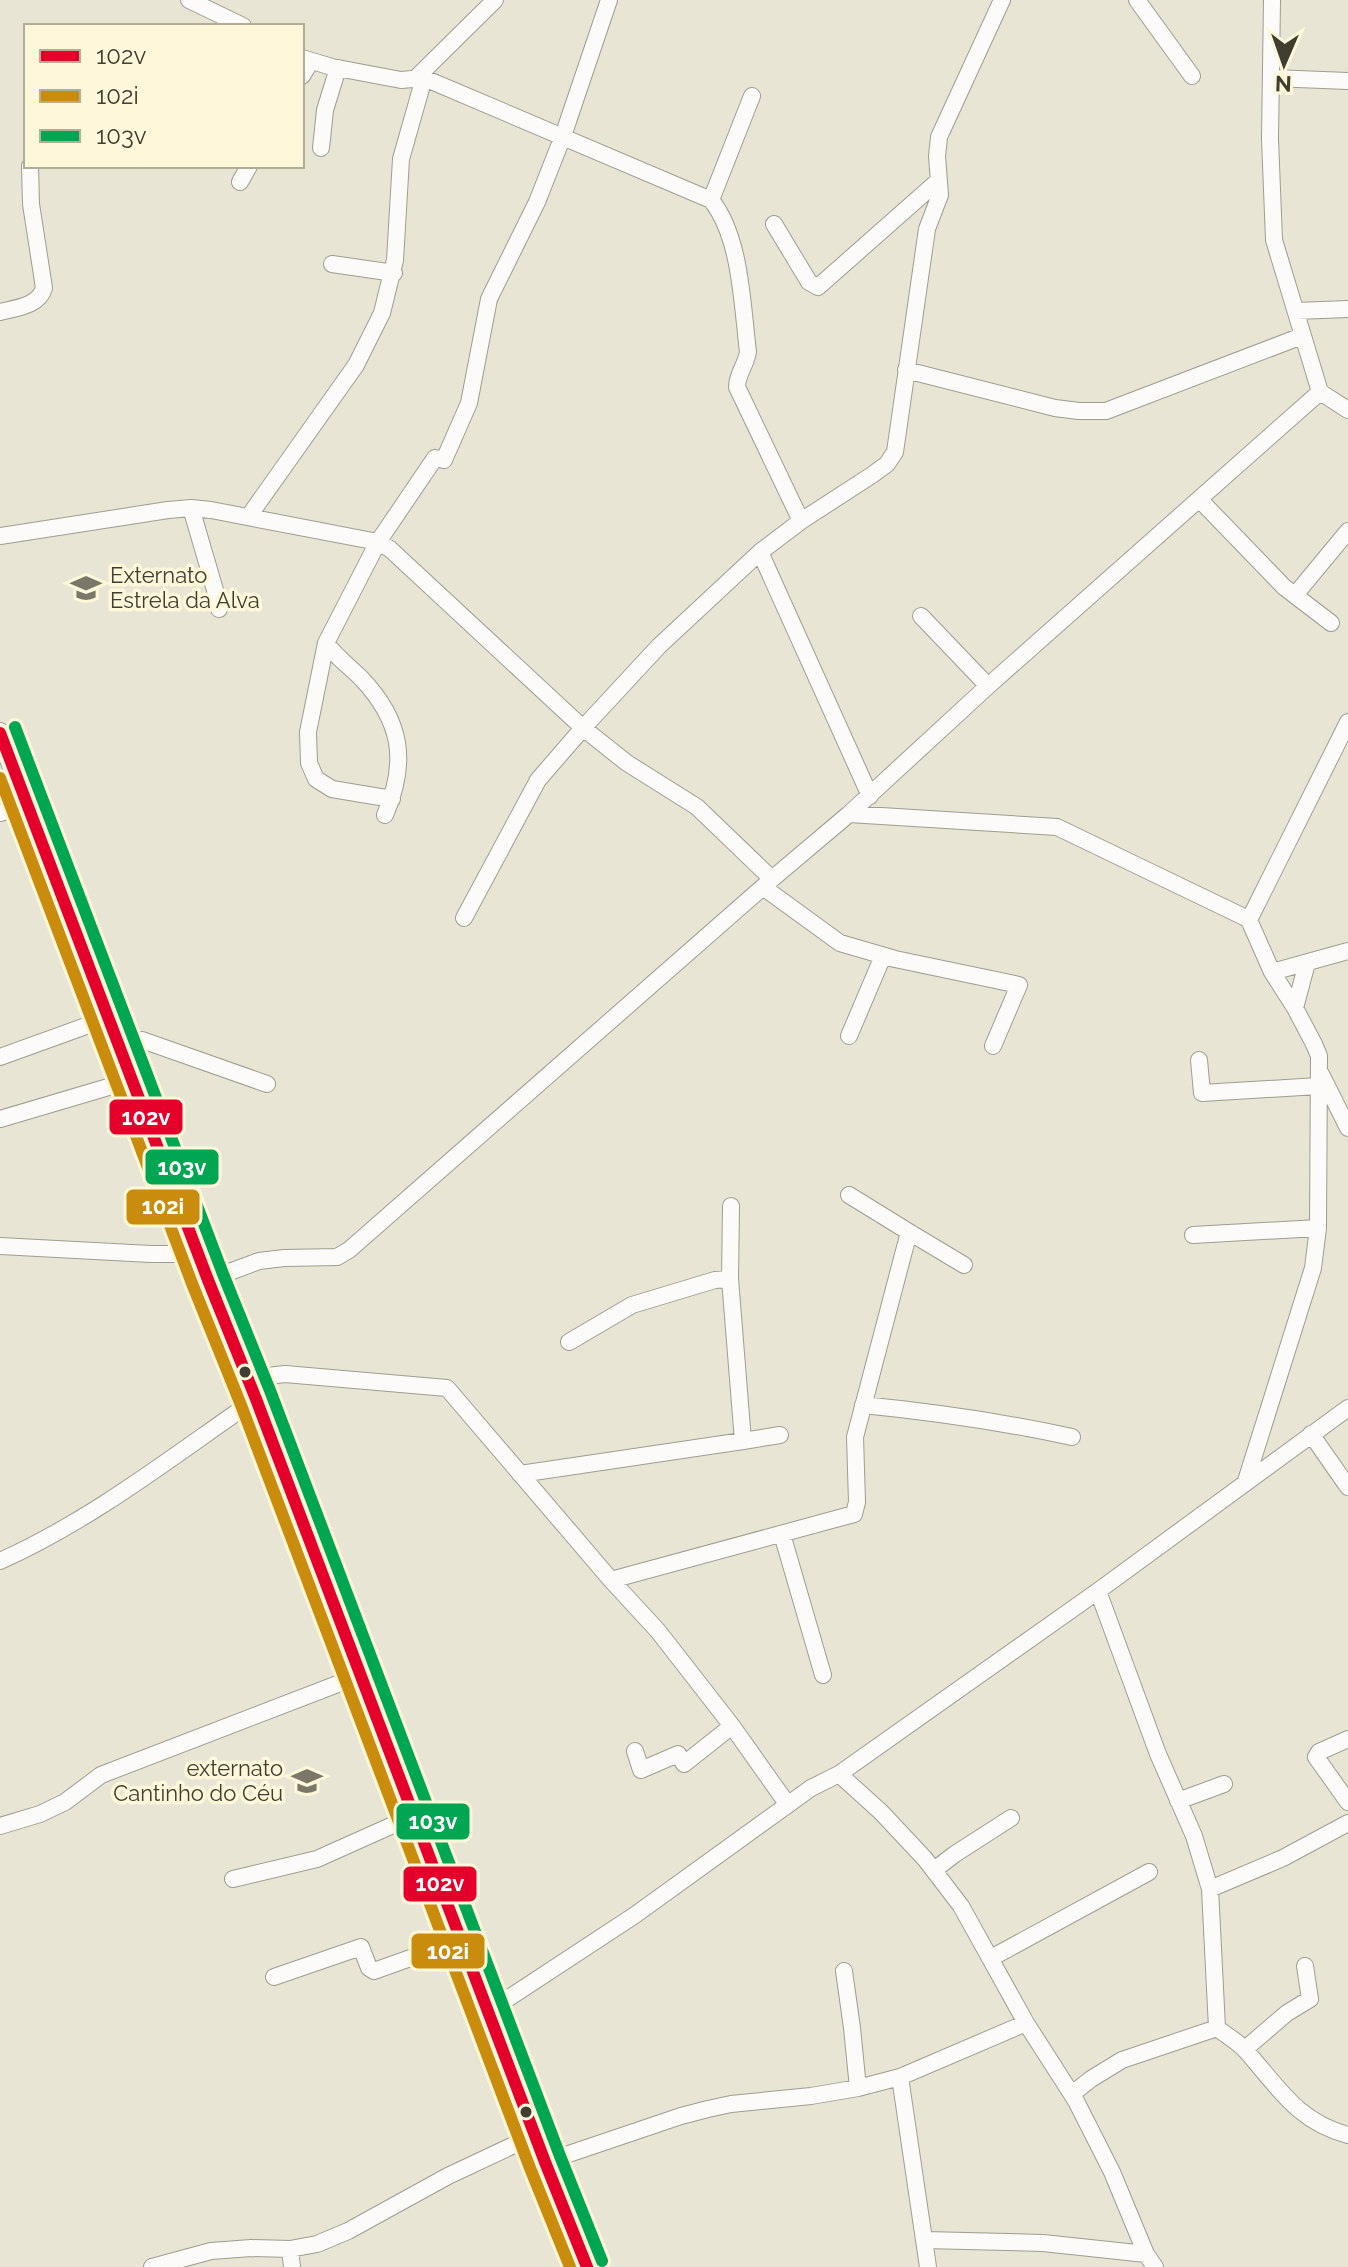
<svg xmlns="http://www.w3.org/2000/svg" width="1348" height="2267" viewBox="0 0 1348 2267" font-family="Raleway,sans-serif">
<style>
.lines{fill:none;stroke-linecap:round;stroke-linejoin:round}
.minor-casing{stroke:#9f9d90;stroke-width:18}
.major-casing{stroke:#9f9d90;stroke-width:22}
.minor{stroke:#fcfbf9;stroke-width:16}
.major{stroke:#fcfbf9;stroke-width:20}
.bus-1-casing{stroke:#fef7da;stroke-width:18}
.bus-2-casing{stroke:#fef7da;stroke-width:18}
.bus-3-casing{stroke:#fef7da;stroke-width:18}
.bus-1{stroke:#e4002b;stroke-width:12}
.bus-2{stroke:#c98c0c;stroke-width:12}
.bus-3{stroke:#00a651;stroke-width:12}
.bus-dot{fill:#403d31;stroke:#fef7da;stroke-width:3}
.labels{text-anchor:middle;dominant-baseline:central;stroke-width:7;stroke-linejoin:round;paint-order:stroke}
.poi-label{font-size:22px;fill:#403d31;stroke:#fef7da;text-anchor:start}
.line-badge{stroke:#fef7da;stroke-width:3}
.badge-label{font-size:22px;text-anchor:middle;font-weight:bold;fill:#fff}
</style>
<rect width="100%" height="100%" fill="#e8e5d5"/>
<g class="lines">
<g class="minor-casing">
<path id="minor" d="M189 0 243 26
M1137 0 1192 76
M1272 0 1270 139 1274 240 1320 392 1348 410
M302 58 332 67 401 80 424 78 711 200C741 237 742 304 748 352 746 365 737 374 737 387L801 521
M302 76 311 61
M418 76 495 0
M1272 78 1348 81
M321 148 325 110 338 68
M240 182 249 166
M711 200 752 96
M774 224 809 282 818 287 938 181
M332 264 394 273
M1296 311 1348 309
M0 312C16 308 39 306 44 288L31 204 30 166
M906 370 1055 408 1079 411H1106L1302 336
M1200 500 1284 587 1331 623
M191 508 215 590 219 609
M249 516 356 365 382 313 395 260 401 159 424 78
M0 536 168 510 191 508 211 510 378 542 390 549 583 728 627 763 697 807 772 879
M760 552 870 796
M1295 595 1348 531
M921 616 988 686
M326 643 308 732 309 763 316 779 332 789 392 799
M0 813 27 805
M849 814 1057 827 1244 917 1249 920 1272 972 1295 1008 1314 1044 1319 1056 1318 1228 1313 1268 1246 1481
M385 815C408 762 402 721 361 678 349 666 336 657 326 643L378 542 435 458 444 460 469 403 489 299 537 202 563 136 609 0
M763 887 840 943 895 959 1019 985 993 1046
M464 918 538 780 583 728 659 646 760 552 801 521 872 475 887 464 895 452 927 229 940 195 937 156 939 137 1002 0
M1249 920 1348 722
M1272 972 1348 951
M1295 1008 1307 963
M849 1036 883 956
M119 1047 142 1040 267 1084
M0 1057 108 1018
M1199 1060 1202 1093 1318 1086
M1321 1074 1348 1128
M0 1119 132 1080
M849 1195 909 1232
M1193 1235 1318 1228
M0 1246 151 1254H198
M208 1280 259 1261 284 1258 337 1257 349 1250 772 879 849 814 988 686 1320 392
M569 1342 632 1305 715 1280 730 1279
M249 1383 268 1376 285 1374 447 1388 611 1580 658 1631 732 1726 788 1805
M863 1405C934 1412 1003 1422 1072 1437
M1311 1434 1348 1487
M743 1441 780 1435
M520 1474 743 1441 730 1279 731 1206
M782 1534 823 1675
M0 1561C92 1520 173 1456 256 1399
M611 1580 854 1514 857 1502 855 1437 909 1232 964 1265
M1098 1591 1158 1754 1194 1836 1210 1889 1217 2028
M1348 1739 1319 1752 1316 1757 1348 1802
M635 1751 641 1770 678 1754 684 1764 732 1726
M839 1774 881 1812 925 1859 961 1906 1026 2023 1076 2101 1112 2172 1146 2254 1155 2267
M1178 1801 1224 1784
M0 1826 40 1814 65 1802 101 1775 361 1675
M934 1870 955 1854 1011 1818
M233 1879 317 1859 413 1816
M1210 1889 1283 1858 1348 1823
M991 1958 1149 1872
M844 1971 852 2028 858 2088
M274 1977 361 1947 369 1968 374 1971 461 1940
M489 2011 635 1915 811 1788 839 1774 1098 1591 1348 1408
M1245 2049 1287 2013 1310 1999 1305 1966
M900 2077 928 2267
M1072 2094 1091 2079 1122 2060 1217 2028C1227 2036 1239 2042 1247 2052 1279 2088 1298 2122 1348 2135
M545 2162 681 2116 708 2109 731 2104 811 2096 858 2088 900 2077 1026 2023
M925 2240 1043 2243 1146 2254
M290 2249 292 2267
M152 2267 211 2251 251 2248 290 2249 317 2244 348 2231 448 2176 535 2135"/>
</g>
<g class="major-casing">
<path id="major" d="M0 733 208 1280 256 1399 545 2162 587 2267"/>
</g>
<use href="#minor" class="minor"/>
<use href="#major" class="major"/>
<g class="bus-1-casing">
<path id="bus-1" d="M0 733 208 1280 256 1399 545 2162 587 2267"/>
</g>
<g class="bus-2-casing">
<path id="bus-2" d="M0 778 193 1286 241 1405 530 2168 570 2267"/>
</g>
<g class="bus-3-casing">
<path id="bus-3" d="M15 727 223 1274 271 1393 560 2156 602 2261"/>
</g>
<use href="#bus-1" class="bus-1"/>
<use href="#bus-2" class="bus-2"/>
<use href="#bus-3" class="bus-3"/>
</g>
<defs>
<g id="university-bare" transform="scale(2.4)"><path d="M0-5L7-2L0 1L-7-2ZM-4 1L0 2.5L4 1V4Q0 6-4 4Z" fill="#7b786a" stroke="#fef7da" stroke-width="2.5" paint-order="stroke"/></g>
<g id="school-bare" transform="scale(2.4)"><path d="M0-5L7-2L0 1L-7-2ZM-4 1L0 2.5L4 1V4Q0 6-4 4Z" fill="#7b786a" stroke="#fef7da" stroke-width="2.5" paint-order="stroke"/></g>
</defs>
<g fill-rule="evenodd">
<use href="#university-bare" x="86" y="588"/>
<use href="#school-bare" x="307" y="1781"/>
</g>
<g class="bus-dot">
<circle cx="245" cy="1372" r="7"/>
<circle cx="526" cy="2112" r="7"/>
</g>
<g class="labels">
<g class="poi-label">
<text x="110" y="575">Externato<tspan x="110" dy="25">Estrela da Alva</tspan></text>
<text x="283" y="1768" text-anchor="end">externato<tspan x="283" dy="25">Cantinho do Céu</tspan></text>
</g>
</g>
<g class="line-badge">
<rect x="108" y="1098" width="76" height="38" rx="8" fill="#e4002b"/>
<rect x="144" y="1148" width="76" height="38" rx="8" fill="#00a651"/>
<rect x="125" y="1188" width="76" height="38" rx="8" fill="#c98c0c"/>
<rect x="395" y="1802" width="76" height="39" rx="8" fill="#00a651"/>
<rect x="402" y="1865" width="76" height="38" rx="8" fill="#e4002b"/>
<rect x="410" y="1932" width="76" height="38" rx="8" fill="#c98c0c"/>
</g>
<g class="badge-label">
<text x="146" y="1125">102v</text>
<text x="182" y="1175">103v</text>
<text x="163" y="1214">102i</text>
<text x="433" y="1829">103v</text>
<text x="440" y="1891">102v</text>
<text x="448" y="1959">102i</text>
</g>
<rect x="24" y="24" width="280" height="144" fill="#fef7da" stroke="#b2ad96" stroke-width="2"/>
<rect x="40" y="50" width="40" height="12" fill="#e4002b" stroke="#b2ad96" stroke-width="2"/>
<text x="96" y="64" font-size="24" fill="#403d31">102v</text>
<rect x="40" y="90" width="40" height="12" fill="#c98c0c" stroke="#b2ad96" stroke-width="2"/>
<text x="96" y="104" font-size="24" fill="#403d31">102i</text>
<rect x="40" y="130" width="40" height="12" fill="#00a651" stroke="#b2ad96" stroke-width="2"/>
<text x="96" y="144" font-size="24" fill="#403d31">103v</text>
<g transform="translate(1284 64) rotate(182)" stroke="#fef7da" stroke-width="6" paint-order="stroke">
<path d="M0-6L14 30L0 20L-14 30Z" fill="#403d31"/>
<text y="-12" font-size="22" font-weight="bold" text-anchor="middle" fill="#403d31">N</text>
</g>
</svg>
